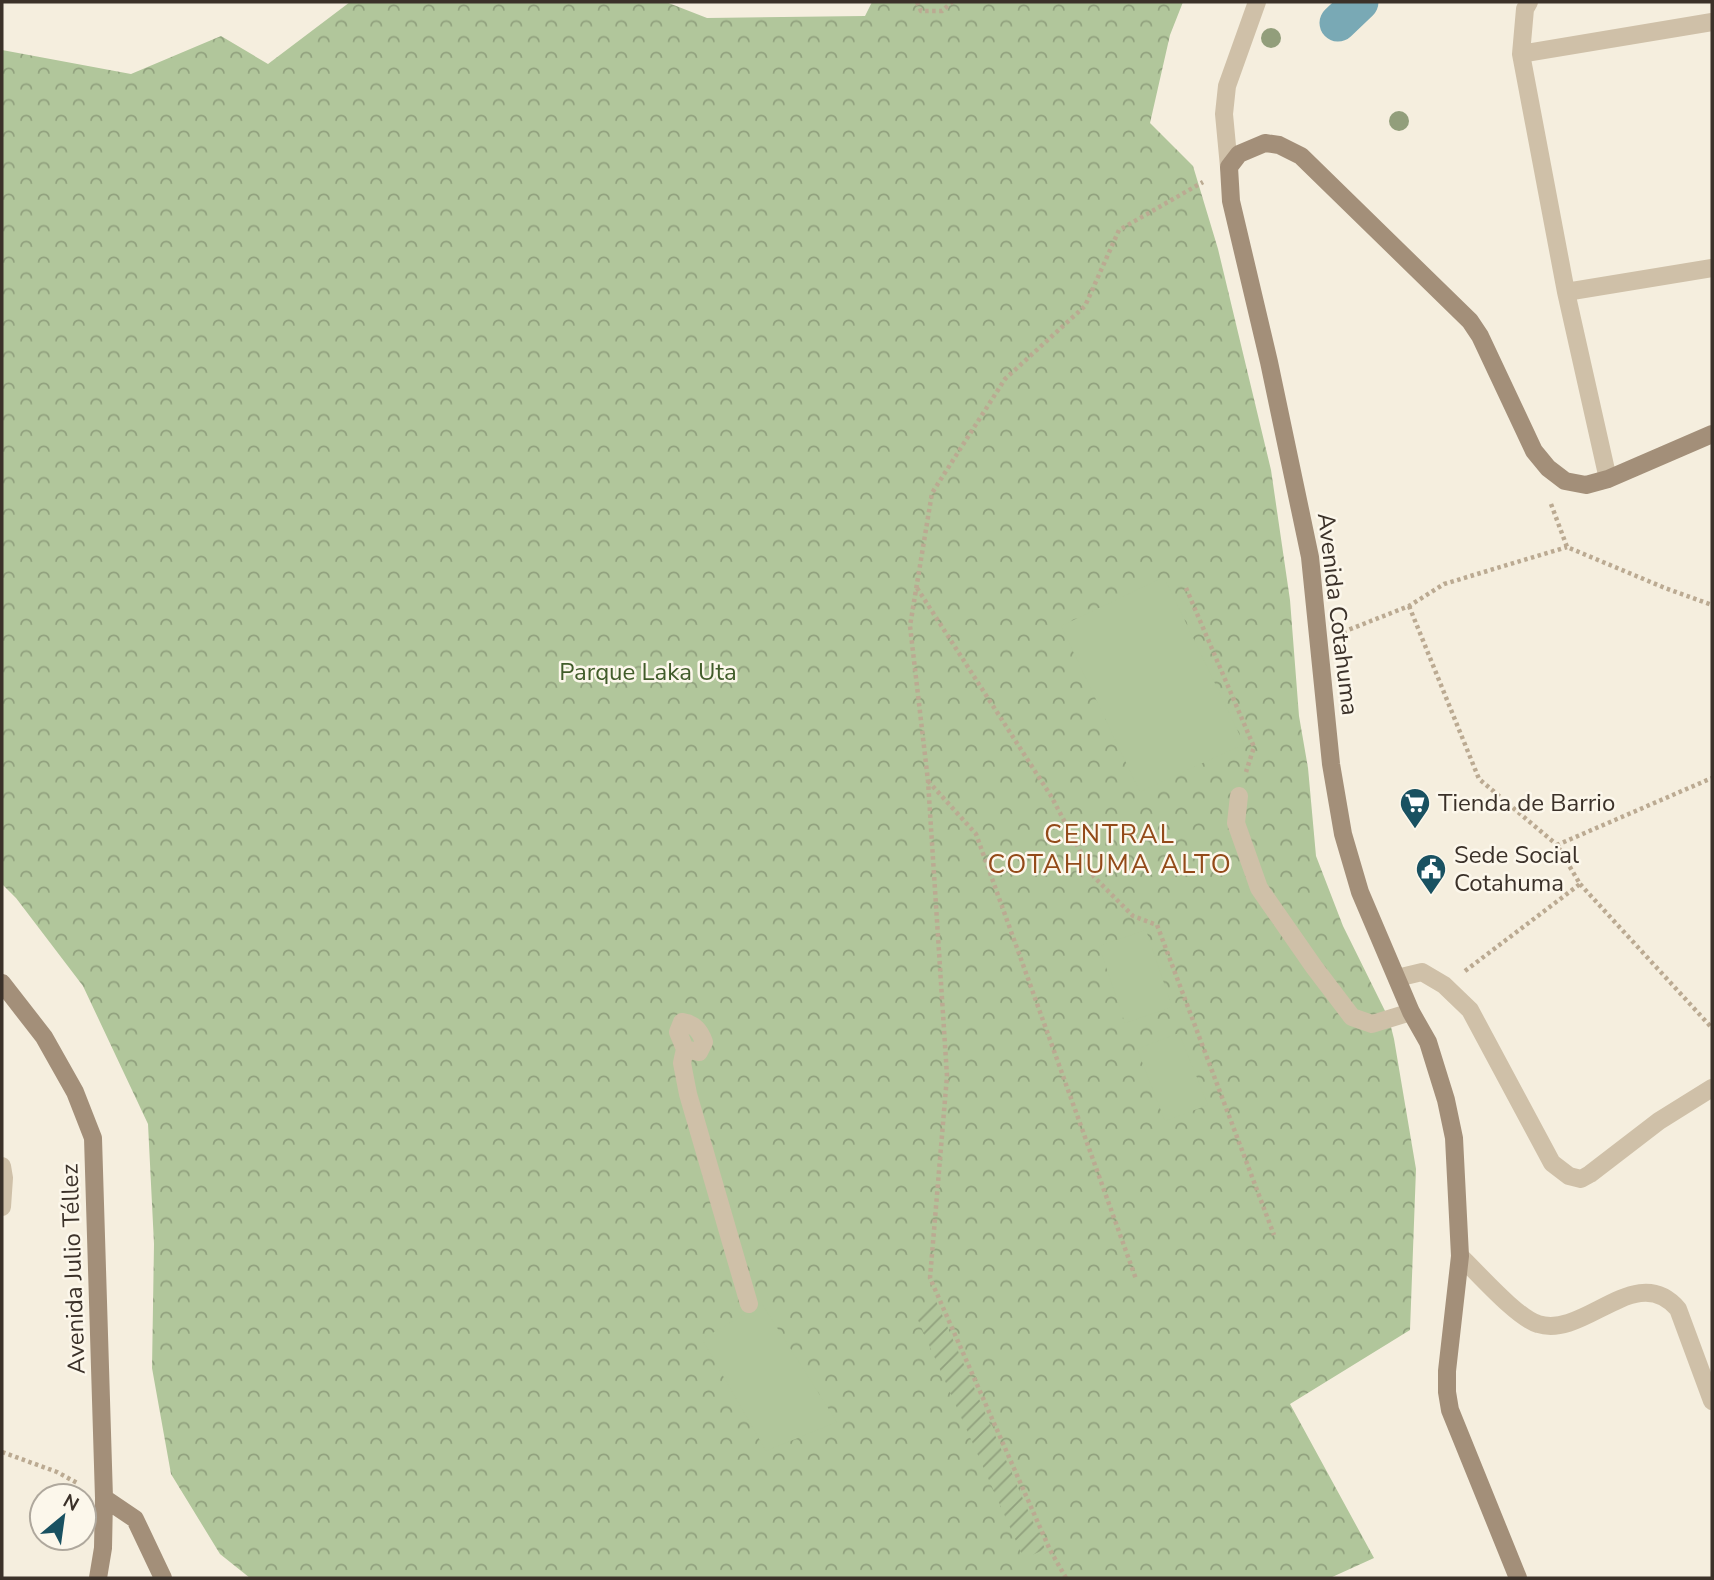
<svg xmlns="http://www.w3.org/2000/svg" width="1714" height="1580" viewBox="0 0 1714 1580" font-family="'Nunito Sans',sans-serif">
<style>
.park{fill:url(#park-crowns)}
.garden{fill:url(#garden-furrows)}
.pitch{fill:#b1c69b}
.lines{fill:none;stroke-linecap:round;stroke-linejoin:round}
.canal{stroke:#79a9b5;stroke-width:37}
.path{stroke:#bbaa92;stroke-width:4.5;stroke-dasharray:3.5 3.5;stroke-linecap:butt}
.lane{stroke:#cfc0a8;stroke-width:18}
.street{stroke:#cfc0a8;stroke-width:18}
.secondary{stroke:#a38f79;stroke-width:18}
.tree{fill:#929e7b}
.labels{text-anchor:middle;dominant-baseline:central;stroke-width:5;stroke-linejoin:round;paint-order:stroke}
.street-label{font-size:24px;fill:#3b3129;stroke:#fcf7eb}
.park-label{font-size:24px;fill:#415c2a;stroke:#fcf7eb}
.poi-label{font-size:24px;fill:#3b3129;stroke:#fcf7eb;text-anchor:start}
.neighbourhood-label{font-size:26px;letter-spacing:2px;fill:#934a19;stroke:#fcf7eb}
</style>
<defs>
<pattern id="park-crowns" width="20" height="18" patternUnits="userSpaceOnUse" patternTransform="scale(1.75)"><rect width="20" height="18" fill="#b1c69b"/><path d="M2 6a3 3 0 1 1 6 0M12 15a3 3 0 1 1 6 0" fill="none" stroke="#91a17e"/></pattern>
<pattern id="garden-furrows" width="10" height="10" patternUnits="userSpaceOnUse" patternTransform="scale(1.75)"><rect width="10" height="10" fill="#b1c69b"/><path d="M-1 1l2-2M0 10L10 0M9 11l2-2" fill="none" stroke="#91a17e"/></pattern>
</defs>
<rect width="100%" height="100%" fill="#f5eede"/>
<path class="park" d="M350 2H666L707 18 865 16 872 2H1183L1170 35 1150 123 1193 166 1218 249 1271 470 1290 600 1299 716 1308 768 1316 856 1343 926 1389 1019 1394 1039 1416 1169 1410 1330 1290 1404 1374 1558 1330 1578H250L220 1554 171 1474 152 1368 154 1244 148 1124 83 986 16 898 2 884V50L131 74 221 36 268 64Z"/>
<path class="garden" d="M936 1301 1045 1549 1024 1559 914 1311Z"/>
<path class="pitch" d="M1164 577 1244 744 1140 792 1061 626Z
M1146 930 1172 1007 1125 1023 1099 946Z
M1179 1033 1208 1105 1165 1121 1137 1049Z
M762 1304 837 1422 766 1451 702 1339Z"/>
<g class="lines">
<path class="canal" d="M1338 23 1360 2"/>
<path class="path" d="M917 2 921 11H942L952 2
M1551 504 1567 547 1665 588 1712 605
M917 588 1051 796 1094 877 1133 916 1157 925 1274 1235
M1186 588 1254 747 1246 772
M1409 606 1479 779 1557 845
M1343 632 1409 606 1444 584 1567 547
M928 781 976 834 1136 1279
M1580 884 1712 1028
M1465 971 1580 884 1557 845 1712 778
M2 1452 57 1472 79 1484
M1066 1578 1050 1550 930 1278 947 1076 928 781 910 626 932 493 1005 379 1085 306 1119 230 1203 182"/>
<path class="lane" d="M1239 796 1236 823 1259 888 1314 967 1352 1017 1372 1024 1411 1012"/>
<path class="street" d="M1529 2 1525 9 1521 54 1566 292 1608 479
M1521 54 1712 22
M1229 167 1224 114 1227 86 1257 2
M1566 292 1712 268
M1397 978 1422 972 1444 985 1470 1010 1552 1163 1569 1176 1581 1179 1590 1174 1659 1121 1712 1088
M685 1049 699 1052 704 1042C700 1031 695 1024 682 1022L678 1032 685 1049 682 1063 688 1094 749 1304
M2 1166 4 1178 2 1207
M1460 1256C1478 1273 1517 1318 1538 1324 1585 1339 1636 1260 1678 1309L1712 1401"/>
<path class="secondary" d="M2 983 44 1037 75 1092 93 1138 104 1498 103 1548 98 1578
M104 1498 135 1519 163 1578
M1518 1578 1450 1410 1447 1392V1371L1460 1256 1454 1138 1446 1100 1428 1042 1411 1012 1360 892 1343 834 1331 764 1310 557 1269 362 1231 201 1229 167 1239 154 1265 143 1279 145 1301 156 1470 321 1480 336 1534 451 1548 468 1565 481 1586 485 1608 479 1712 434"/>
</g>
<g class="tree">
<circle cx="1271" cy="38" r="10"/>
<circle cx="1399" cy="121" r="10"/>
</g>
<defs>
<g id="supermarket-pin" transform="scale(1.575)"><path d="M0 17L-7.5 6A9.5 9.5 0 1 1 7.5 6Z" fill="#195161" stroke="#fcf7eb"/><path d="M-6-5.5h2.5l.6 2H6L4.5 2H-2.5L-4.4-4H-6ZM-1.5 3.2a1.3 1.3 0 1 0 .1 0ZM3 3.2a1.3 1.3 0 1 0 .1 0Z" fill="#fff"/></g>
<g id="civic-pin" transform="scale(1.575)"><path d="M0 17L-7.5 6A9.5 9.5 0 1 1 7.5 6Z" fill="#195161" stroke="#fcf7eb"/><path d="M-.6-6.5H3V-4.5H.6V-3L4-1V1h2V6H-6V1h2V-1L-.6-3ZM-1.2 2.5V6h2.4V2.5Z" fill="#fff"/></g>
</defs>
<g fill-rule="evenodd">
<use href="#supermarket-pin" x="1415" y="803"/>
<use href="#civic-pin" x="1431" y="869"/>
</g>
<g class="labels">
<g class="street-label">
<text transform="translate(1338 614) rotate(83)">Avenida Cotahuma</text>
<text transform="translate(73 1269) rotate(-92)">Avenida Julio Téllez</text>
</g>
<g class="park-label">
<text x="648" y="672">Parque Laka Uta</text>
</g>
<g class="poi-label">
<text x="1438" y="803">Tienda de Barrio</text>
<text x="1454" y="855">Sede Social<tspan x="1454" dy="28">Cotahuma</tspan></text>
</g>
<g class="neighbourhood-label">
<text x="1110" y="834">CENTRAL<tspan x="1110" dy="30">COTAHUMA ALTO</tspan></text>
</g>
</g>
<rect width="1714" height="1580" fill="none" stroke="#3b3129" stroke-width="7"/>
<g transform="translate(63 1517) rotate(29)"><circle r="33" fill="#fcf7eb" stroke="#afa89d" stroke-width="2"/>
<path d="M0-5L12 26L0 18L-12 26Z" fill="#195161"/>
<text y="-10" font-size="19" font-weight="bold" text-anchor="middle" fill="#3b3129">N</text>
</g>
</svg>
